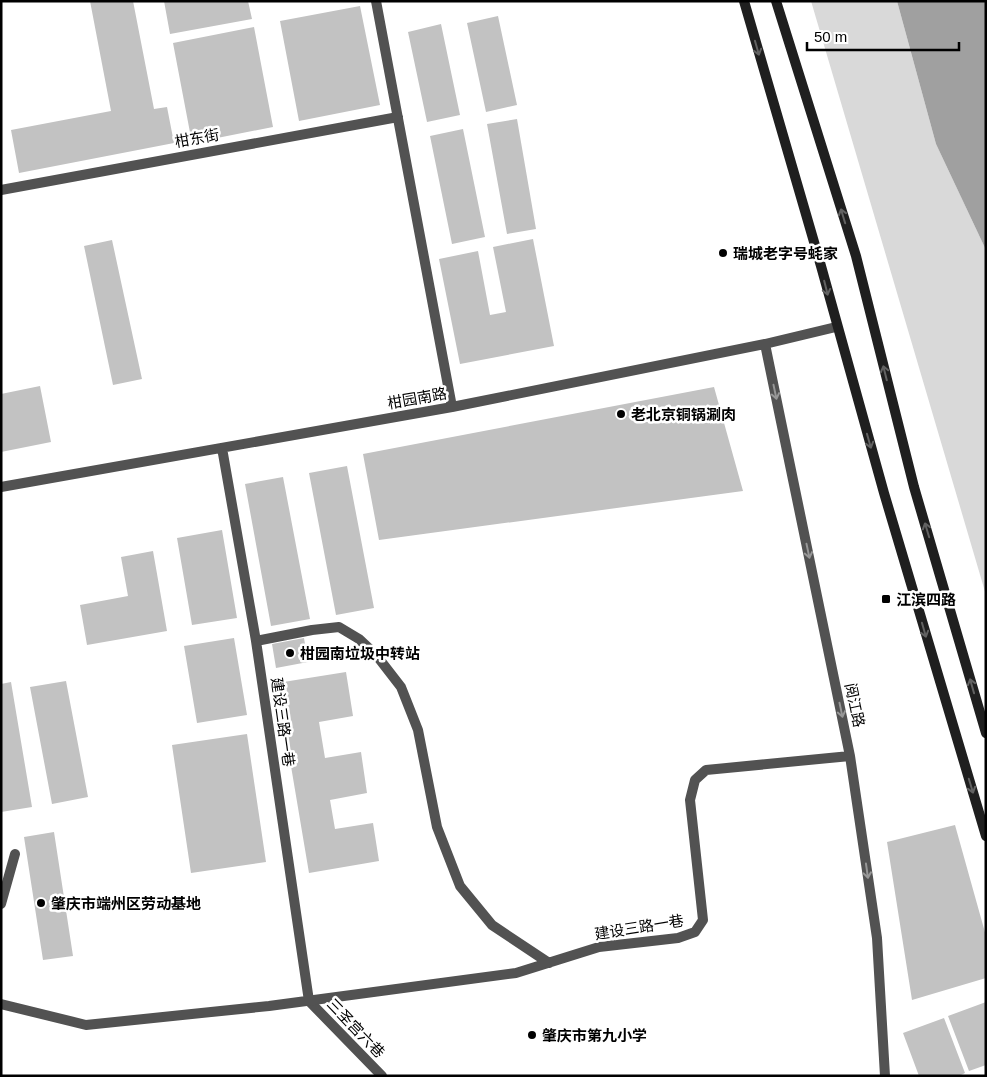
<svg xmlns="http://www.w3.org/2000/svg" width="987" height="1077" viewBox="0 0 987 1077" font-family="Arial,'Noto Sans SC',sans-serif">
<style>
.green{fill:#d9d9d9}
.water{fill:#a0a0a0}
.building{fill:#c2c2c2}
.lines{fill:none;stroke-linecap:round;stroke-linejoin:round}
.service{stroke:#525252;stroke-width:10}
.minor{stroke:#525252;stroke-width:10}
.secondary{stroke:#1f1f1f;stroke-width:10}
.oneway{stroke:#626262}
.oneway2{stroke:#979797}
.poi-dot{fill:#000;stroke:#fff;stroke-width:2}
.labels{text-anchor:middle;dominant-baseline:central;stroke-width:5;stroke-linejoin:round;paint-order:stroke}
.street-label{font-size:15px;fill:#000;stroke:#fff}
.poi-label{font-size:15px;font-weight:bold;fill:#000;stroke:#fff;text-anchor:start}
</style>
<rect width="100%" height="100%" fill="#fff"/>
<path class="green" d="M811 1H897L936 144 986 250V595Z"/>
<path class="water" d="M897 1H986V250L936 144Z"/>
<path class="building" d="M90 1H133L154 109 167 107 174 143 19 173 11 130 111 111Z
M164 1H248L252 19 170 34Z
M360 6 380 105 299 121 280 21Z
M498 16 517 105 486 112 467 23Z
M441 24 460 115 427 122 408 32Z
M254 27 273 127 192 143 173 43Z
M517 119 536 229 507 234 487 124Z
M463 129 485 237 452 244 430 136Z
M533 239 554 346 460 364 439 259 478 251 490 315 506 312 493 247Z
M112 240 142 379 113 385 84 246Z
M40 386 51 442 1 452V394Z
M714 387 743 491 379 540 363 454Z
M347 466 374 608 336 615 309 473Z
M283 477 310 619 271 626 245 484Z
M222 530 237 618 192 625 177 538Z
M153 551 167 631 87 645 80 605 128 596 121 557Z
M234 638 247 715 197 723 184 646Z
M304 638 308 662 276 668 272 644Z
M346 672 353 716 319 722 325 758 361 752 367 793 330 800 335 829 373 823 379 861 309 873 277 683Z
M66 681 88 797 52 804 30 687Z
M11 682 32 807 1 812V684Z
M247 734 266 862 191 873 172 745Z
M955 825 986 936V978L912 1000 887 842Z
M54 832 73 956 43 960 24 837Z
M986 1002V1065L969 1071 948 1016Z
M944 1018 965 1073 959 1076H919L903 1033Z"/>
<g class="lines">
<path class="service" d="M1 904 15 854
M309 1001 382 1076"/>
<path class="minor" d="M376 1 452 407
M1 190 398 117
M765 344 850 756 877 938 885 1076
M222 448 256 641 309 1001
M1 487 452 407 765 344 836 327
M256 641 312 630 339 627 359 639 377 656 401 687 418 730 437 827 460 886 492 925 549 963
M1 1004 86 1025 269 1006 516 973 599 947 678 938 695 932 703 920 690 800 695 780 706 770 850 756"/>
<path class="secondary" d="M744 1 821 266 884 493 986 836
M776 1 856 256 914 487 986 733"/>
</g>
<defs><path id="oneway-shaft" d="M-6 0H5M1.5-3L5.5 0L1.5 3" fill="none" stroke-width="1.6" stroke-linecap="round" stroke-linejoin="round" transform="scale(1.25)"/></defs>
<g class="oneway">
<use href="#oneway-shaft" transform="translate(757 48) rotate(74)"/>
<use href="#oneway-shaft" transform="translate(843 216) rotate(-107)"/>
<use href="#oneway-shaft" transform="translate(826 288) rotate(76)"/>
<use href="#oneway-shaft" transform="translate(885 373) rotate(-104)"/>
<use href="#oneway-shaft" transform="translate(869 441) rotate(74)"/>
<use href="#oneway-shaft" transform="translate(927 530) rotate(-107)"/>
<use href="#oneway-shaft" transform="translate(924 630) rotate(74)"/>
<use href="#oneway-shaft" transform="translate(972 686) rotate(-106)"/>
<use href="#oneway-shaft" transform="translate(971 786) rotate(73)"/>
</g>
<g class="oneway2">
<use href="#oneway-shaft" transform="translate(775 392) rotate(78)"/>
<use href="#oneway-shaft" transform="translate(808 551) rotate(78)"/>
<use href="#oneway-shaft" transform="translate(841 710) rotate(78)"/>
<use href="#oneway-shaft" transform="translate(867 871) rotate(82)"/>
</g>
<g class="poi-dot">
<circle cx="723" cy="253" r="5"/>
<circle cx="621" cy="414" r="5"/>
<rect x="881" y="594" width="10" height="10" rx="2.5"/>
<circle cx="290" cy="653" r="5"/>
<circle cx="41" cy="903" r="5"/>
<circle cx="532" cy="1035" r="5"/>
</g>
<g class="labels">
<g class="street-label">
<text transform="translate(197 138) rotate(-10)">柑东街</text>
<text transform="translate(417 398) rotate(-10)">柑园南路</text>
<text transform="translate(855 705) rotate(78)">阅江路</text>
<text transform="translate(283 722) rotate(82)">建设三路一巷</text>
<text transform="translate(639 927) rotate(-9)">建设三路一巷</text>
<text transform="translate(356 1028) rotate(46)">三圣宫六巷</text>
</g>
<g class="poi-label">
<text x="733" y="253">瑞城老字号蚝家</text>
<text x="631" y="414">老北京铜锅涮肉</text>
<text x="896" y="599">江滨四路</text>
<text x="300" y="653">柑园南垃圾中转站</text>
<text x="51" y="903">肇庆市端州区劳动基地</text>
<text x="542" y="1035">肇庆市第九小学</text>
</g>
</g>
<rect width="987" height="1077" fill="none" stroke="#000000" stroke-width="5"/>
<path d="M807 42v8h152v-8" fill="none" stroke="#000000" stroke-width="2.5"/>
<text x="814" y="42" font-size="15" fill="#000000" stroke="#ffffff" stroke-width="4" paint-order="stroke">50 m</text>
</svg>
